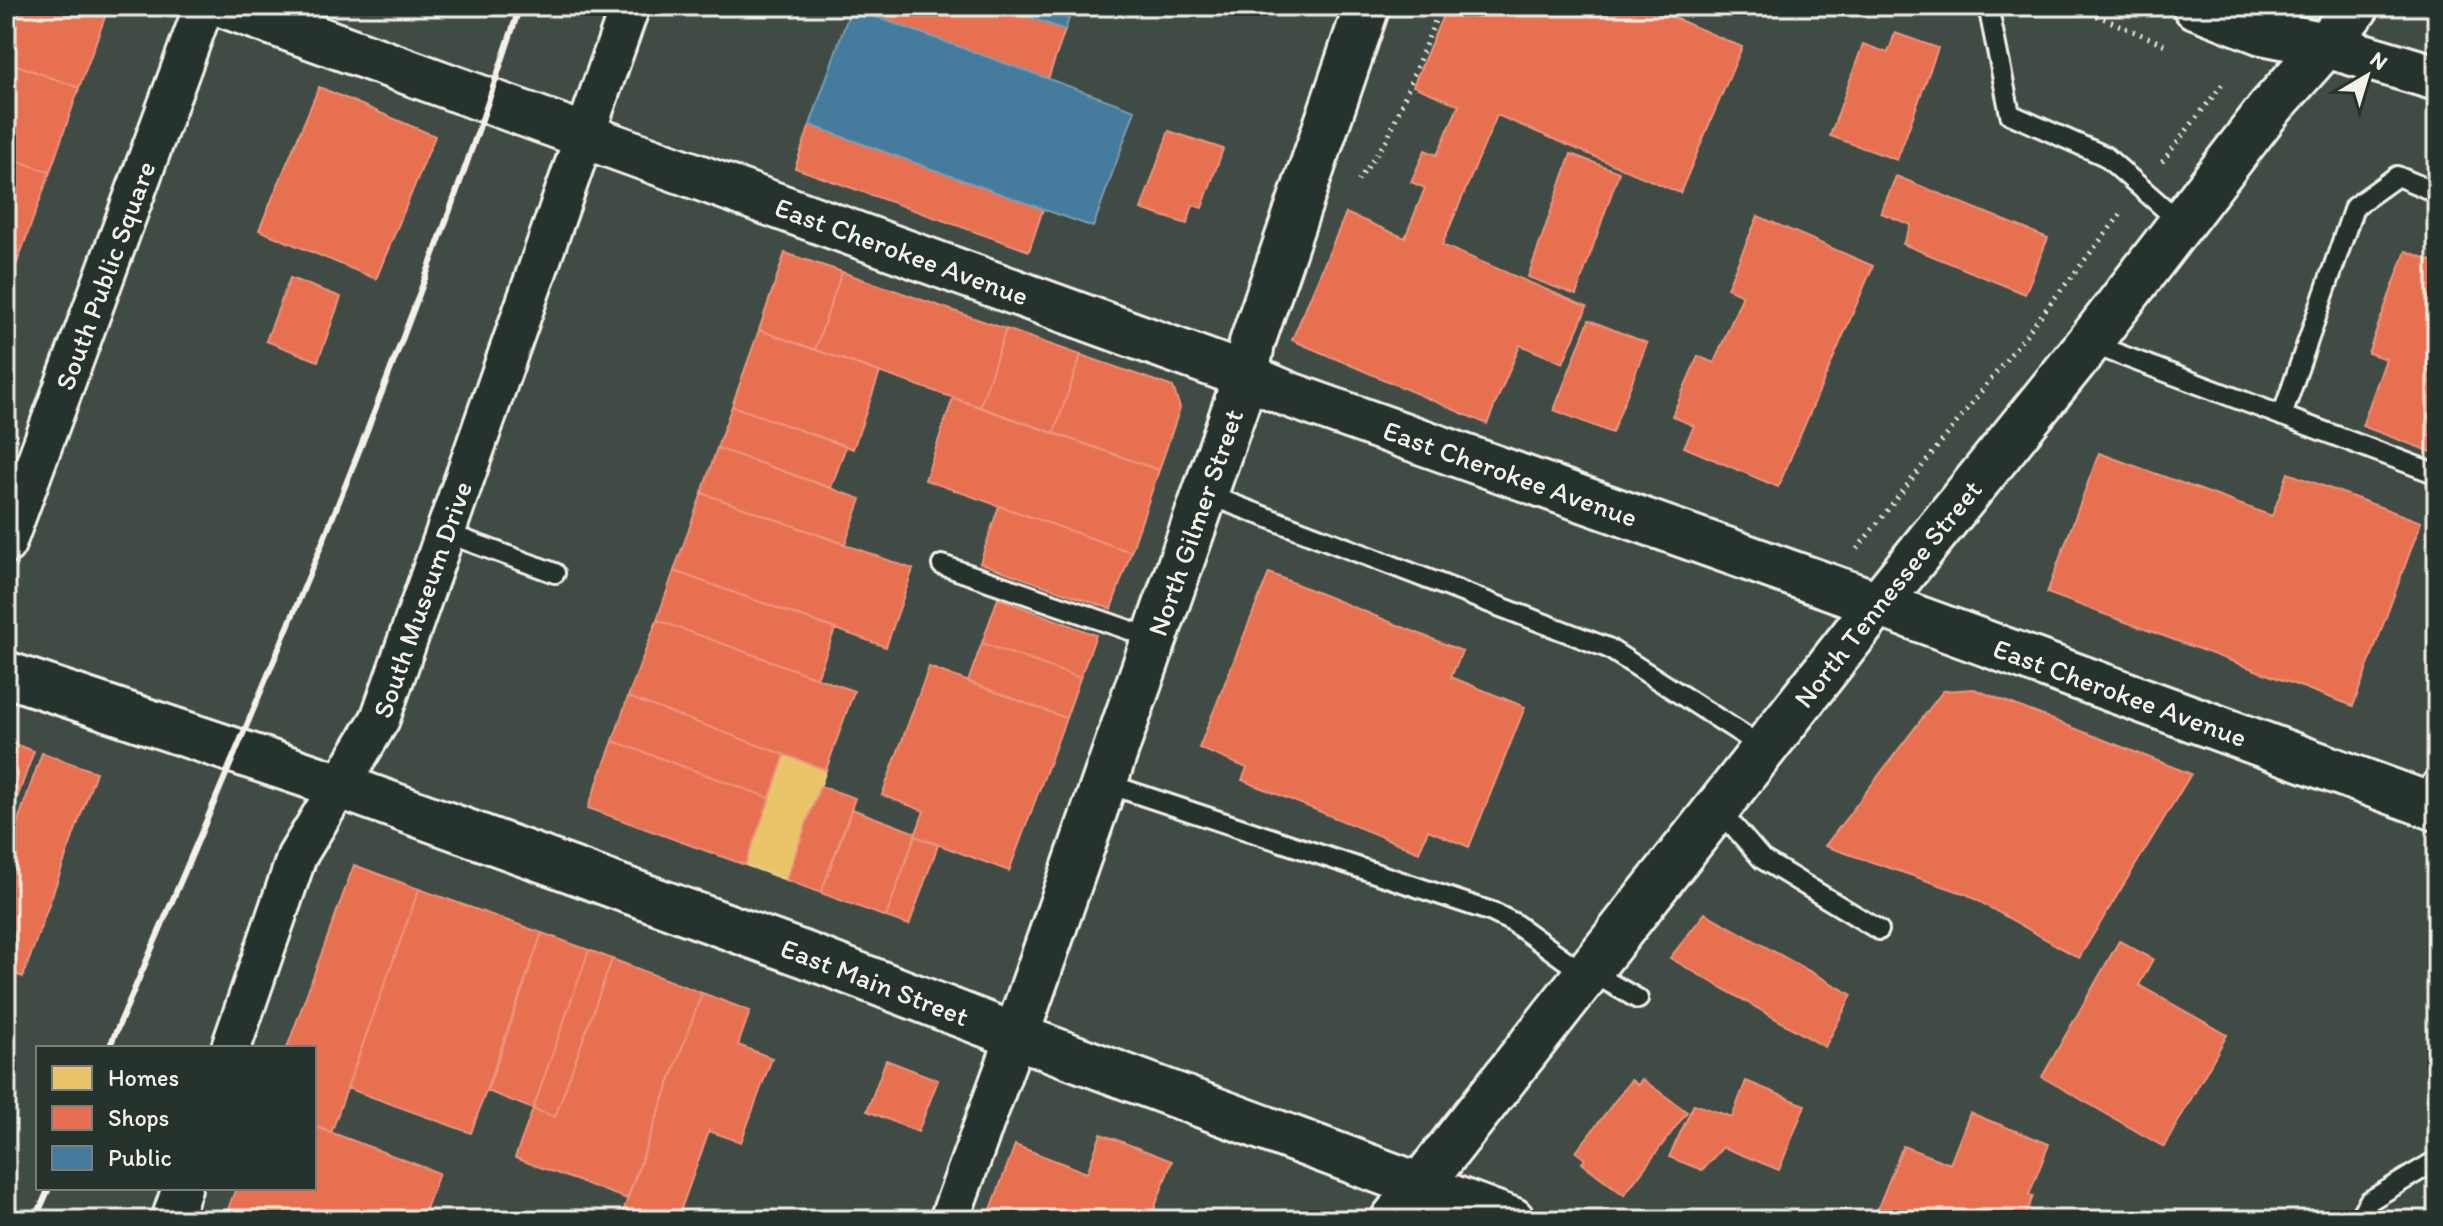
<svg xmlns="http://www.w3.org/2000/svg" width="2443" height="1226" viewBox="0 0 2443 1226" font-family="Itim,sans-serif">
<style>
.built{fill:#404b44;fill-rule:evenodd}
.homes{fill:#e9c46a;stroke:#ecd290;stroke-width:2}
.shops{fill:#e76f51;stroke:#eb967e;stroke-width:2}
.public{fill:#457b9d;stroke:#7a9eb4;stroke-width:2}
.lines{fill:none;stroke-linecap:round;stroke-linejoin:round}
.lane-casing{stroke:#f4f1e8;stroke-width:24}
.street-casing{stroke:#f4f1e8;stroke-width:44}
.secondary-casing{stroke:#f4f1e8;stroke-width:50}
.primary-casing{stroke:#f4f1e8;stroke-width:50}
.path{stroke:#f4f1e8;stroke-width:5;stroke-dasharray:2 6;stroke-linecap:butt}
.lane{stroke:#26332d;stroke-width:18}
.street{stroke:#26332d;stroke-width:38}
.secondary{stroke:#26332d;stroke-width:44}
.primary{stroke:#26332d;stroke-width:44}
.rail{stroke:#f4f1e8;stroke-width:6}
.labels{text-anchor:middle;dominant-baseline:central;stroke-width:8;stroke-linejoin:round;paint-order:stroke}
.street-label{font-size:28px;fill:#f4f1e8;stroke:#26332d}
</style>
<rect width="100%" height="100%" fill="#323e38"/>
<filter id="ink" filterUnits="userSpaceOnUse"><feTurbulence type="fractalNoise" baseFrequency=".0125" numOctaves="2"/><feDisplacementMap in="SourceGraphic" scale="16" xChannelSelector="R" yChannelSelector="G"/><feConvolveMatrix kernelMatrix="1 2 1 2 8 2 1 2 1" color-interpolation-filters="sRGB"/></filter>
<g filter="url(#ink)">
<path class="built" d="M6 6H2437V1220H6ZM38 1048H314V1188H38Z"/>
<path class="homes" d="M785 755 826 770 786 880 745 865Z"/>
<path class="shops" d="M6 6H109L79 88 6 61Z
M852 6H999L1065 30 1048 79 851 8Z
M1447 6H1647L1742 47 1680 193 1497 115 1442 245 1587 307 1563 363 1520 345 1487 424 1292 340 1346 213 1405 238 1425 188 1411 182 1425 150 1437 155 1459 105 1413 86Z
M1895 33 1938 48 1897 160 1830 136 1863 44 1888 53Z
M6 61 79 88 50 172 6 157Z
M319 87 435 136 376 279 259 230Z
M810 125 1043 209 1029 251 795 168Z
M1169 131 1223 149 1202 208 1193 205 1187 224 1141 209Z
M1571 154 1619 172 1576 295 1528 277Z
M6 157 50 172 21 252 6 247Z
M1896 176 2048 238 2025 294 1903 244 1911 225 1881 213Z
M1758 216 1873 266 1778 487 1684 447 1694 426 1672 416 1698 356 1714 363 1743 295 1727 288Z
M6 247 21 252 6 292Z
M2406 251 2437 263V454L2362 426 2386 359 2368 353Z
M785 253 842 272 815 350 759 330Z
M842 272 1006 329 980 407 815 350Z
M290 278 341 297 318 361 266 341Z
M1589 320 1647 343 1612 433 1554 410Z
M1006 329 1081 355 1054 433 980 407Z
M759 330 880 372 853 449 732 406Z
M1081 355 1173 387 1180 408 1159 470 1054 433Z
M953 398 1159 470 1131 552 925 480Z
M732 406 846 446 831 488 717 448Z
M717 448 861 499 845 544 702 493Z
M2099 453 2272 516 2288 473 2421 522 2353 706 2047 593Z
M702 493 913 569 886 647 674 571Z
M999 506 1131 552 1111 609 980 563Z
M674 571 835 629 817 678 657 620Z
M1269 573 1462 651 1451 677 1525 707 1469 847 1428 830 1419 852 1242 780 1247 768 1199 748Z
M998 598 1096 635 1080 678 982 643Z
M657 620 854 691 826 770 628 697Z
M982 643 1080 678 1066 718 968 682Z
M929 667 1066 718 1009 871 915 836 924 811 882 795Z
M1974 689 2191 774 2079 958 1966 894 1825 846 1943 691Z
M628 697 785 755 770 798 613 741Z
M6 741 34 751 6 829Z
M613 741 770 798 745 865 588 808Z
M42 753 96 772 23 977 6 971V855Z
M820 786 855 798 821 893 786 880Z
M852 809 916 833 886 917 821 893Z
M915 836 938 845 909 925 886 917Z
M354 865 419 889 331 1133 314 1126V1048H287Z
M419 889 542 933 471 1133 347 1088Z
M1705 913 1852 995 1825 1047 1670 958Z
M542 933 589 950 533 1109 487 1091Z
M2119 941 2153 959 2139 985 2227 1035 2164 1147 2042 1077Z
M589 950 612 959 555 1117 533 1109Z
M612 959 702 993 627 1199 515 1158 533 1109 555 1117Z
M702 993 750 1011 738 1045 772 1058 741 1142 709 1131 677 1220H620Z
M886 1060 938 1080 918 1132 867 1111Z
M1642 1079 1687 1112 1624 1195 1582 1163 1585 1159 1576 1152 1631 1080 1638 1085Z
M1746 1081 1805 1105 1779 1170 1723 1147 1702 1170 1669 1157 1694 1104 1732 1117Z
M1970 1113 2049 1144 2029 1195 2033 1196 2024 1220H1873L1903 1146 1950 1164Z
M314 1126 439 1173 422 1220H224L236 1188H314Z
M1101 1134 1172 1161 1150 1220H1009L990 1212 1015 1145 1087 1173Z"/>
<path class="public" d="M999 6H1073L1065 30Z
M851 8 1135 110 1093 227 810 125Z"/>
<g class="lines">
<g class="lane-casing">
<path id="lane" d="M1988 6 2010 114 2105 156 2181 223
M2089 343 2437 474
M2282 416 2354 207 2397 176 2437 193
M1206 494 1608 648 1764 748
M446 533 555 573
M942 565 1155 639
M1105 783 1492 912 1514 923 1586 975
M2418 801 2437 775
M1718 808 1762 859 1879 930
M1589 971 1638 999
M2357 1220 2369 1201 2437 1160"/>
</g>
<g class="street-casing">
<g id="street">
<path id="s1" d="M6 544 204 6"/>
<path id="s2" d="M231 1048 297 856 380 719 630 6"/>
<path d="M171 1220 182 1188"/>
<path d="M949 1220 1016 1036"/>
</g>
</g>
<g class="secondary-casing">
<g id="secondary">
<path id="s3" d="M227 6 1246 376 1290 395 1878 604 2437 808"/>
<path d="M2195 6 2262 32 2326 45 2437 78"/>
<path id="s4" d="M1016 1036 1246 376 1252 343 1367 6"/>
<path id="s5" d="M1393 1220 1878 604 2089 343 2270 108 2326 45 2357 6"/>
</g>
</g>
<g class="primary-casing">
<g id="primary">
<path id="s6" d="M6 674 340 786 806 955 1016 1036 1512 1220"/>
</g>
</g>
<path class="path" d="M2074 6 2168 46
M2162 162 2225 81
M1358 181 1388 138 1441 6
M1857 549 2121 214"/>
<use href="#lane" class="lane"/>
<use href="#street" class="street"/>
<use href="#secondary" class="secondary"/>
<use href="#primary" class="primary"/>
<path class="rail" d="M109 1048C257 705 405 361 520 6
M35 1220 49 1188"/>
</g>
</g>
<g class="labels">
<g class="street-label">
<text stroke="none"><textPath href="#s3" startOffset="718">East Cherokee Avenue</textPath></text>
<text stroke="none"><textPath href="#s1" startOffset="286">South Public Square</textPath></text>
<text stroke="none"><textPath href="#s3" startOffset="1366">East Cherokee Avenue</textPath></text>
<text stroke="none"><textPath href="#s4" startOffset="544">North Gilmer Street</textPath></text>
<text stroke="none"><textPath href="#s5" startOffset="798">North Tennessee Street</textPath></text>
<text stroke="none"><textPath href="#s2" startOffset="490">South Museum Drive</textPath></text>
<text stroke="none"><textPath href="#s3" startOffset="2014">East Cherokee Avenue</textPath></text>
<text stroke="none"><textPath href="#s6" startOffset="922">East Main Street</textPath></text>
</g>
</g>
<rect width="2443" height="1226" fill="none" stroke="#26332d" stroke-width="32"/>
<rect x="16" y="16" width="2411" height="1194" fill="none" stroke="#f4f1e8" stroke-width="3" filter="url(#ink)"/>
<rect x="36" y="1046" width="280" height="144" fill="#26332d" stroke="#787f78" stroke-width="2"/>
<rect x="52" y="1066" width="40" height="24" fill="#e9c46a" stroke="#787f78" stroke-width="2"/>
<text x="108" y="1086" font-size="24" fill="#f4f1e8">Homes</text>
<rect x="52" y="1106" width="40" height="24" fill="#e76f51" stroke="#787f78" stroke-width="2"/>
<text x="108" y="1126" font-size="24" fill="#f4f1e8">Shops</text>
<rect x="52" y="1146" width="40" height="24" fill="#457b9d" stroke="#787f78" stroke-width="2"/>
<text x="108" y="1166" font-size="24" fill="#f4f1e8">Public</text>
<g transform="translate(2367 76) rotate(38)" stroke="#26332d" stroke-width="6" paint-order="stroke">
<path d="M0-6L14 30L0 20L-14 30Z" fill="#f4f1e8"/>
<text y="-12" font-size="22" font-weight="bold" text-anchor="middle" fill="#f4f1e8">N</text>
</g>
</svg>
